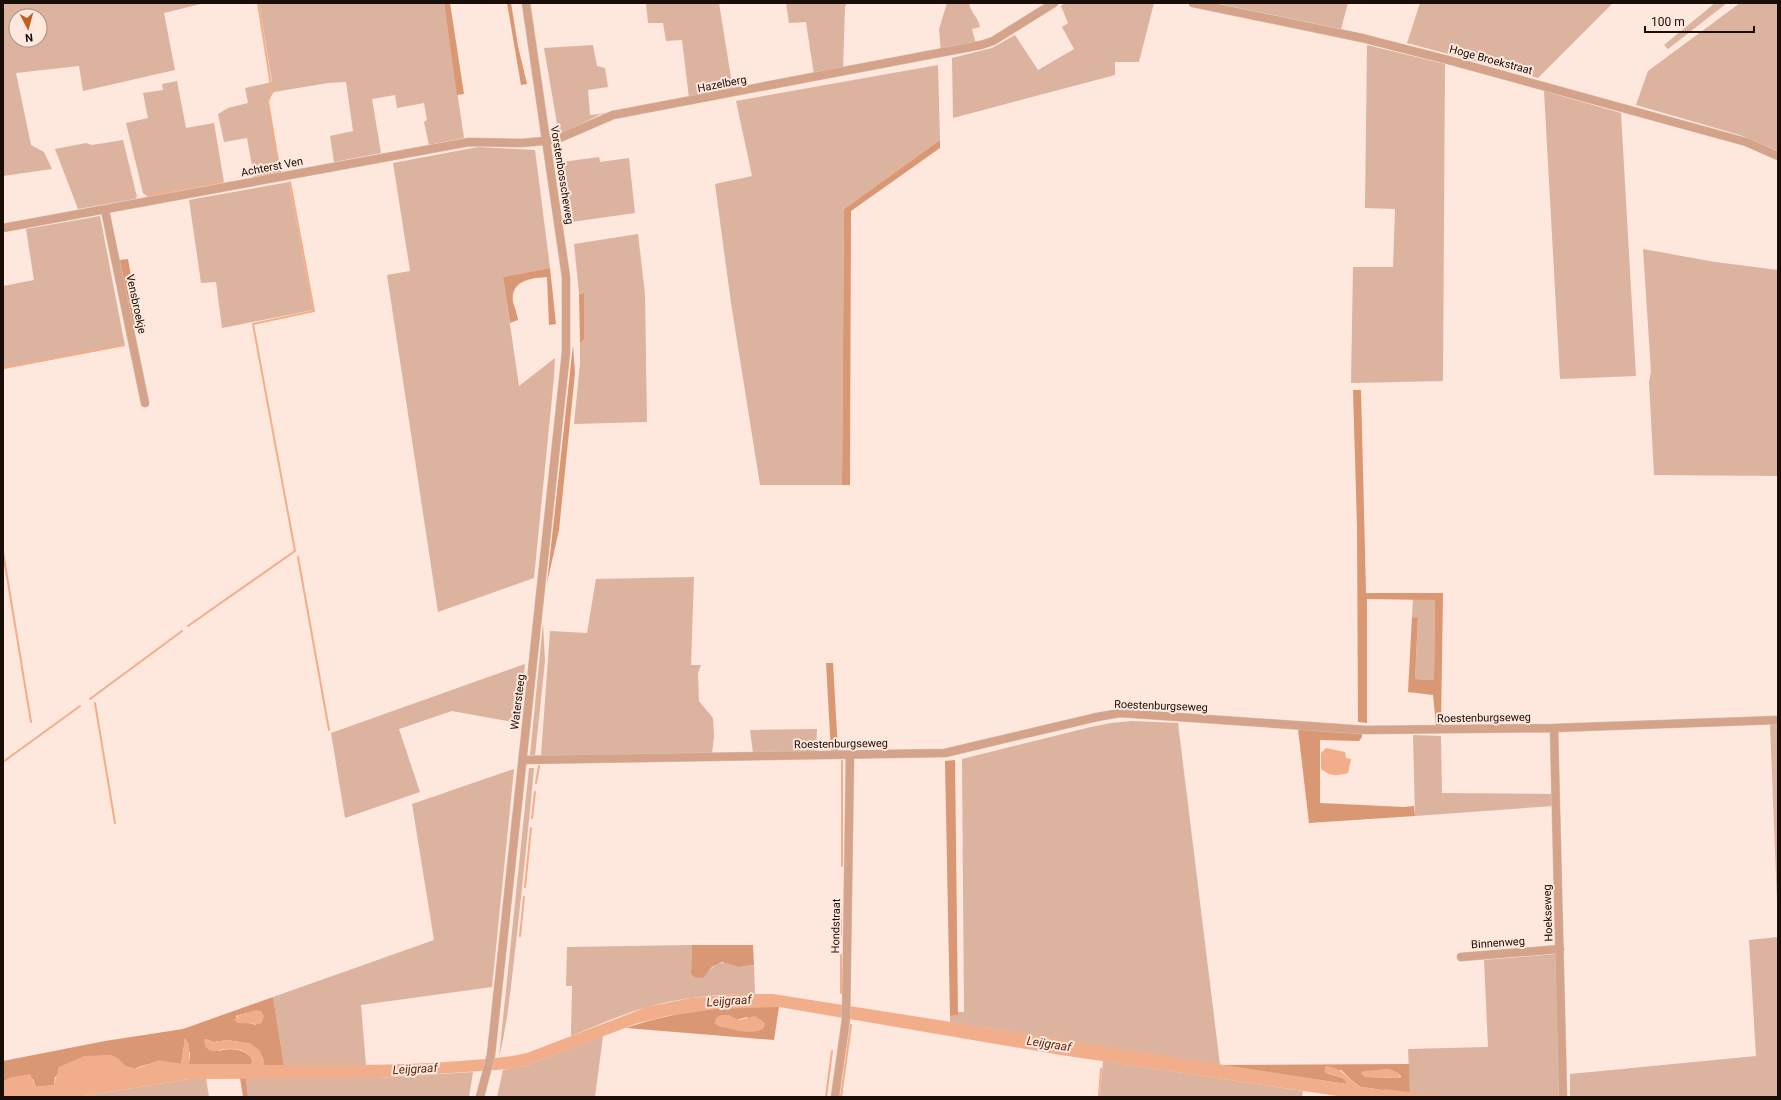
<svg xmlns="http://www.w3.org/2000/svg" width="1781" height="1100" viewBox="0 0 1781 1100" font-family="Roboto,sans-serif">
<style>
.green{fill:#dcb39e;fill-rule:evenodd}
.forest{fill:#d99774;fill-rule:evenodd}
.water{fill:#f2ae8b}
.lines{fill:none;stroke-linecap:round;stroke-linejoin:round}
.stream{stroke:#f2ae8b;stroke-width:2}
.minor-casing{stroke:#d9c4ba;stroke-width:9}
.minor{stroke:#d4a389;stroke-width:8}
.labels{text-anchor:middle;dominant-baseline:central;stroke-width:4;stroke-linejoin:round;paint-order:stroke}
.street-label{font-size:11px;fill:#190d07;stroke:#fee7dc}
.water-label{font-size:12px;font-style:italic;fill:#572b12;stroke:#fee7dc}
</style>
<rect width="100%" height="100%" fill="#fee7dc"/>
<path class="green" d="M3 3H200L201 4 164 13 175 70 83 91 79 66 16 73 31 145 44 152 52 169 3 176ZM16 16H40V40H16Z
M259 3H444L464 138 429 145 424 122 427 120 424 103 397 108 395 95 372 99 381 153 334 162 330 136 353 131 346 82 328 83 274 92 268 99 281 172 254 177 247 138 224 142 218 114 228 108 248 103 245 88 272 82Z
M646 3H719L733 90 689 98 682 40 666 41 663 23H648Z
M786 3H847L845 7 843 70 814 75 806 22 789 23Z
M947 3H969C971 14 978 16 980 27L972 29 976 44 941 52 939 29Z
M1065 3H1154L1139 62H1115V75L953 118 952 58 992 48 1015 35 1038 70 1074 49 1062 27 1068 23 1061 6Z
M1215 3H1348L1341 29Z
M1420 3H1613L1538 78 1407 43Z
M1715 3H1727L1668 49 1664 45Z
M1740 3H1778V151L1740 135 1636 105 1648 71Z
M593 45 597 66 605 68 608 87 588 90 590 115 607 113 599 115 559 135 544 48Z
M1367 45 1445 64 1443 381 1351 383 1353 267H1393L1395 209 1365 208Z
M938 65 940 140 844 209 842 485H760L731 303 715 184 752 176 736 101Z
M177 81 186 128 214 123 224 182 148 197 143 193 126 123 148 118 143 93 163 90 162 84Z
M1544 91 1621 113 1636 376 1560 379Z
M123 140 137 197 135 199 78 209 55 149 86 143 92 145Z
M478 147 535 150 550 268 503 277 519 386 555 358 554 377 534 578 438 612 387 275 410 271 393 163Z
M599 157 600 162 629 158 635 213 571 222 562 162Z
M289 182 313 310 222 328 216 282 201 283 189 200Z
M100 216 125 346 3 369V286L34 280 26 229Z
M638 234 645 294 647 422 574 424 580 363V343L584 340V293L579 294 574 244Z
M1643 249 1715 262 1778 270V476L1654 475 1649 382 1651 372Z
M694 577 691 665H701L698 673 699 701 713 718 714 736 712 754 541 756 550 631 587 633 596 579Z
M1413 599 1435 600 1434 680 1415 679 1418 619 1412 617Z
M543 623 545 661 535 756 530 755Z
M525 664 519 723 452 711 399 729 420 792 345 818 331 733Z
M1132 721 1178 723 1220 1065 950 1022V1016L958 1015V1012H964L962 759 1091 727 1111 723Z
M1770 724H1778V927Z
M817 729 816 749 815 752 753 753 750 730Z
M1413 735 1441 736 1442 793 1553 794V806L1415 816Z
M529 768H534C529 823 523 879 517 934 512 975 509 1017 499 1057Z
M514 769 492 987 361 1005 366 1066 284 1065 273 997 434 940 412 804Z
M1778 937V1097H1570V1074L1756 1056 1749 940Z
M692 945 691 973 703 977C728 949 726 972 754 965L755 994C719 994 683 997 648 1007 622 1014 596 1026 571 1036L572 986H566L567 947Z
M1556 954 1559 1097H1437L1410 1094 1408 1049 1488 1047 1484 960Z
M603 1036 595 1097H497L503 1070 525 1066Z
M1103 1061 1303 1091 1302 1097H1100Z
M473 1072 469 1097H248L246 1078H378Z
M206 1078 209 1097H78L190 1079Z"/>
<path class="forest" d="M444 3H450L464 94 457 95Z
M507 3H511L518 46 527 84 521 85Z
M940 140V148L851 211 850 485H842L844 209Z
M128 259 140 327 132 328 119 260Z
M550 268 556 324 549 325 547 277C532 278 510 280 513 302 515 308 517 314 518 320L510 323 503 277Z
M584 293V340L580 343 579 294Z
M573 345 575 373 559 530 547 583Z
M1353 390H1361L1366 593H1443L1441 726H1436L1433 695 1408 692 1412 617 1418 618 1415 679 1434 680 1435 600 1367 599V723L1358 722 1357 526Z
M826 663H833L838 751 831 752Z
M1298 729 1362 733V737L1359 741 1320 740V803L1404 807 1414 806 1415 816 1309 823Z
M955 760 958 1015 950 1016 945 761Z
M692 945H753L754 965 739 967 722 962 712 967 703 978 694 977 691 973Z
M273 997 284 1065H264L263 1058 251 1044 227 1040 214 1042 205 1039 219 1051C230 1047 250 1049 253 1062L251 1064H189L190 1053 184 1039V1046L181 1064C167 1062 147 1062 135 1069L125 1066 118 1059 111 1055 100 1056 55 1077 54 1085 36 1087 33 1079 3 1081V1061L105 1041 183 1029ZM246 1013 256 1025 249 1023H238L236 1016Z
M737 1007H779L774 1040 626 1028C662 1015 699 1010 737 1007ZM728 1015 736 1020 747 1017 759 1031H749L719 1026Z
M1409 1064 1410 1094 1361 1087C1353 1083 1348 1076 1341 1070L1326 1073 1343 1078 1347 1082 1346 1084 1220 1065ZM1389 1069 1401 1076 1400 1078 1365 1077 1363 1072Z
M240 1078H246L248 1097H243Z"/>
<path class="water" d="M1326 748 1345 752 1346 758 1351 759 1348 773C1335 776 1332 777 1321 769V753Z
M740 994H773L1346 1084 1347 1082 1343 1078 1324 1072 1326 1066C1343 1067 1348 1081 1361 1087L1437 1097H1344L1061 1055 779 1007 717 1009 667 1016 638 1023 525 1066 511 1069 378 1078 190 1079 78 1097H3V1081L12 1077 30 1074 36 1087 54 1085 59 1067 84 1056 111 1055 118 1059 125 1066 135 1069 159 1060 181 1064 184 1046V1039L185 1038 189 1044V1064H251L253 1062C251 1051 236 1048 226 1049 221 1049 217 1052 213 1051 209 1051 207 1048 205 1046L204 1039 214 1042 227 1040 251 1044 260 1051 265 1065C330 1065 395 1066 460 1061 482 1059 505 1058 527 1053L647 1007 691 998Z
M256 1010 261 1011 264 1016 262 1022 260 1024 238 1023 234 1020 239 1015Z
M721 1015H728L740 1020 755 1016 764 1022 765 1027C756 1037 731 1029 719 1026L715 1024 716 1018Z
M1389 1069 1399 1073 1400 1078 1365 1077 1361 1074 1363 1071Z"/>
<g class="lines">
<path class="stream" d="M257 175 279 170 268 101 272 92 258 3
M178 190 222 182
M148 195 174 191
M3 368 123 345
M3 552 31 722
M298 557 329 730
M188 626 295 551 253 324 314 311 290 182
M90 699 182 631
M95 703 115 823
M842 761V866
M3 762 80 706
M536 783 539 766
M532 818 535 792
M525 887 531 828
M841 935V907
M520 936 524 897
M841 993V955
M1385 1090 1439 1097
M826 1097 832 1051
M841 1097 851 1025
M1099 1097 1101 1069"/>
<g class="minor-casing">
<path id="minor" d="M1193 3 1362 38 1452 61 1746 142 1778 156
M105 210 145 403
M3 228 469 142 521 143 555 140 613 115 981 45 993 41 1054 3
M1554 728 1563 1097
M523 760 945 753 1097 717 1120 713 1366 730 1554 728 1778 720
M1461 957 1560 949
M480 1097 491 1055 566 352V277L526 3
M835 1097 846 1019 850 755"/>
</g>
<use href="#minor" class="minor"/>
</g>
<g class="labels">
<g class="street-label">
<text transform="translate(1491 60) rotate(15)">Hoge Broekstraat</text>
<text transform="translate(722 84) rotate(-11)">Hazelberg</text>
<text transform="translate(272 167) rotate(-11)">Achterst Ven</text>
<text transform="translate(562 175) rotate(81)">Vorstenbosscheweg</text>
<text transform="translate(136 304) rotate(78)">Vensbroekje</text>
<text transform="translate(518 702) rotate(-83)">Watersteeg</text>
<text transform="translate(1161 706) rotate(2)">Roestenburgseweg</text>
<text transform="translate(1484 718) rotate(-1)">Roestenburgseweg</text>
<text transform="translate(841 744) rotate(-1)">Roestenburgseweg</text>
<text transform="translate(1548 913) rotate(-92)">Hoekseweg</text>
<text transform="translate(836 926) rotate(-89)">Hondstraat</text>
<text transform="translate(1498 943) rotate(-4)">Binnenweg</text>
</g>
<g class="water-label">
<text transform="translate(729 1001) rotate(-4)">Leijgraaf</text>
<text transform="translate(1049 1044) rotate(9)">Leijgraaf</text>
<text transform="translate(415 1069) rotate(-3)">Leijgraaf</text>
</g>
</g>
<rect width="1781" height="1100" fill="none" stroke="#190d07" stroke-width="8"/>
<g transform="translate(28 28) rotate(174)"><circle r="19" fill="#fee7dc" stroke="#a29087"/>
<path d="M0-3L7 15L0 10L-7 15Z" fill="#c15f22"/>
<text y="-6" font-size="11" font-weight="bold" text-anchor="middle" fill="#190d07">N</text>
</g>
<path d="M1645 26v6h109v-6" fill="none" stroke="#190d07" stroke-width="2"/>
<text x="1651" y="26" font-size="12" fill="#190d07" stroke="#fee7dc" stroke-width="3" paint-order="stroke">100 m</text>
</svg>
